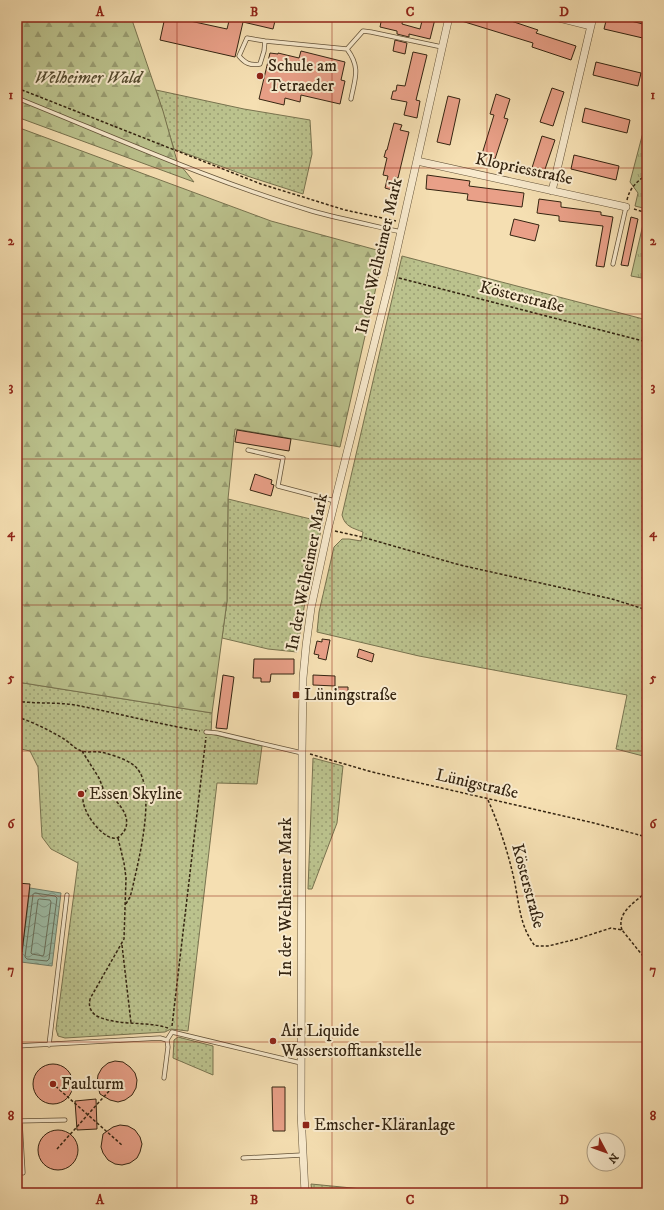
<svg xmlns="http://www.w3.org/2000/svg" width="664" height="1210" viewBox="0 0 664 1210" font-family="'IM FELL DW Pica',serif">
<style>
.grass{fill:url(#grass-dots);stroke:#78734f}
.forest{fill:url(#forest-firs);stroke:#78734f}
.park{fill:url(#park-tufts);stroke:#78734f}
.water{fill:url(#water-waves);stroke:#73806b}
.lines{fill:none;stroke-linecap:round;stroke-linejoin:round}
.shore{stroke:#68705c;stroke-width:1}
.building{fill:#e9a088;stroke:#342411}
.service-casing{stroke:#645339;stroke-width:5}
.minor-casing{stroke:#645339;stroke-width:8}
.path{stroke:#342411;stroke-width:1.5;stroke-dasharray:3 2;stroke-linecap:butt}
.service{stroke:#f8eacd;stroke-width:3.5}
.minor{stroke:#f8eacd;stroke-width:7}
.grid{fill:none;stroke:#8f2418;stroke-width:1;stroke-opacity:0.55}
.poi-dot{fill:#8f2418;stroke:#f8eacd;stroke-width:1.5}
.labels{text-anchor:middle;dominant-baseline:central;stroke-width:4;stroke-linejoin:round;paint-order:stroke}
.poi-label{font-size:17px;fill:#342411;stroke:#f8eacd;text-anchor:start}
.park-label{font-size:17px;font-style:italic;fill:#564c30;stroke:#f8eacd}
.street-label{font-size:17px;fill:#342411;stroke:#f8eacd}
.neatline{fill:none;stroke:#8f2418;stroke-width:1.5}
.grid-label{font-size:13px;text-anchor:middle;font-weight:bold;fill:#8f2418}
</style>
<defs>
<pattern id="grass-dots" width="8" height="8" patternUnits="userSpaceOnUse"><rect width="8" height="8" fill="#bbc28d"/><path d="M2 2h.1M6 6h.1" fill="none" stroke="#999d72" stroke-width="1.8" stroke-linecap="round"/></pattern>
<pattern id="forest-firs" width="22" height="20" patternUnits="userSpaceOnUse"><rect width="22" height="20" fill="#bbc28d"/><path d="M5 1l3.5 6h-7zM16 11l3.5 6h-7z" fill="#999d72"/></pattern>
<pattern id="park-tufts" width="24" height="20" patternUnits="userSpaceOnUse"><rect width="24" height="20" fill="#bbc28d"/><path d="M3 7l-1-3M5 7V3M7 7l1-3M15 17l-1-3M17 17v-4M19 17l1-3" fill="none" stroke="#999d72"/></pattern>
<pattern id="water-waves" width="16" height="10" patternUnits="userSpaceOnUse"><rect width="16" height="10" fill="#9dbda7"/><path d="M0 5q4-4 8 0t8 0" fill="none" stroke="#819987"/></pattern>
</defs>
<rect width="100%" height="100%" fill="#f5dfb2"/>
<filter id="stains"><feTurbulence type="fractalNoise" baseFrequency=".005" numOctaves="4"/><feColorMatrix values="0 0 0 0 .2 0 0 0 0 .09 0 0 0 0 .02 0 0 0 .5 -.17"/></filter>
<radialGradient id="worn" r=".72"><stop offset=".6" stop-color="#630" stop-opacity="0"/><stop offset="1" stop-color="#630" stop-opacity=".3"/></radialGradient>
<path class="grass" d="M156 90 244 109 310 120 312 154 303 194 250 177 174 149Z
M402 256 647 320V757L616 749 627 695 419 656 317 632 319 612 334 547 342 539H349L361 541 363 532C353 528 345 527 342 515Z
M228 499 323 522 307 589 297 652 268 649 222 638 227 601Z
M17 682 212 713 211 734 262 746 257 784 217 783 188 1031 171 1029 165 1032 65 1038 58 1036 56 1029 78 863 51 849 42 837 38 767 30 751 17 748Z
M313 758 343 766 337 823 312 889H308Z
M178 1037 213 1046V1075L173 1058 174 1040Z
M311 1184 403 1193H312Z"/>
<path class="forest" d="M17 17H131L163 111 177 161 194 182 17 117Z
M17 127 271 221 384 252 340 447 235 429 228 499 227 601 212 713 17 682Z"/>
<path class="park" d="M647 117V209L635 206 638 193 630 182Z
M645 216H647V279L631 276Z"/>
<path class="water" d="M30 888 61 893 52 966 21 962Z"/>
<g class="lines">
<path class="shore" d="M35 893 55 896 57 898 49 959 47 961 27 959 25 957 33 895Z
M40 899 50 900 51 902 44 954 43 956 32 954 31 953 38 900Z"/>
</g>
<path class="building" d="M165 17H191L190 21 227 29 230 17H276L273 29 243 22 235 57 160 40Z
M382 17H403L402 24 420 29 423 17 435 19 430 39 409 34V37L397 34V31L380 27Z
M455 17H499L538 30 536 33 576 46 571 60 532 47 533 43 455 19Z
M607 17H615L647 25V39L604 29Z
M395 40 407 43 405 54 393 51Z
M301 51 345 62 341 80 345 81 340 104 301 95 300 102 285 98 284 105 259 99 270 53 278 54V53L299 58Z
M413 52 427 55 416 100 420 101 417 118 404 115 407 102 391 99 393 91H396L397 85 405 86Z
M596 62 641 73 638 86 593 75Z
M552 88 564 92 553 126 540 122Z
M496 94 510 99 504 118 508 119 495 159 482 154 494 115 490 114Z
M448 96 460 99 450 145 437 142Z
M585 108 630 120 627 133 582 122Z
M394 123 402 125 400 130 409 132 398 178 395 177 392 190 385 188 388 176 383 175 387 158 384 157 386 150H387Z
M542 136 555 140 543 175 531 171Z
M574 155 619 166 616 180 571 169Z
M427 175 470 181 469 186 524 193 522 207 467 200 468 194 426 189Z
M539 199 561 202V207L601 212V215L613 217 604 267 596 266 603 226 559 221V216L537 213Z
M631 217 638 219 628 266 621 265Z
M514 219 539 225 535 241 510 235Z
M237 430 291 439 289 451 235 442Z
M255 474 272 480 271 484 274 485 271 496 250 490Z
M322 639 330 640 326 660 318 658 319 655 314 654 317 641 322 642Z
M359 649 374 654 372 662 357 657Z
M254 659H294V674H271L270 682H261V678H253Z
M223 675 234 677 227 729 216 728Z
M313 675 335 676V686L313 685Z
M338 687H348V695H338Z
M17 883 30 884 22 952H17Z
M115 1061 123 1062 130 1067 135 1073 137 1080 136 1088 132 1095 125 1100 118 1102 110 1100 100 1094 97 1083 98 1075 102 1068 108 1063Z
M33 1084a20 20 0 1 1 40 0a20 20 0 1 1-40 0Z
M272 1087H285V1131H273Z
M96 1099 97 1129 77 1130 75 1101Z
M120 1125 128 1126 135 1130 140 1137 142 1144 140 1152 137 1158 130 1163 122 1165 115 1164 108 1160 103 1153 101 1147 103 1134 113 1127Z
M38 1150a20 20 0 1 1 40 0a20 20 0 1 1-40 0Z"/>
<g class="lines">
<g class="service-casing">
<path id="service" d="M265 41 264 51 260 64C250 66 245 63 239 56L247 38 265 41 347 49C361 68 355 78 351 99
M347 49 363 31 371 32 442 47
M17 98C114 137 211 181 312 211 341 219 371 225 401 232
M613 264 626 207
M248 450 283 458 278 486 335 501
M206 732 217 733 302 753
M49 1045 67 895
M17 1046 160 1038 167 1040
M164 1078 168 1047 167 1040 172 1032 301 1063
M17 1121 65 1120
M20 1121 23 1173
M243 1158 302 1155
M153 1193H156"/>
</g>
<g class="minor-casing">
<path id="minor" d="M555 17 591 26
M417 161 626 207
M552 191 593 17
M305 1193 301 1113 302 753 303 678 306 646 311 608 328 529 391 276 449 17"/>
</g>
<path class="path" d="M17 39 22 17
M17 88 261 184 345 210 396 221
M627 200C630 187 637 182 647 174
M634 209 647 213
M399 278 647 342
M335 531 362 537 460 565 612 599 647 610
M17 701C36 704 55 702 75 705 117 713 158 724 200 731
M17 717C33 722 49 730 64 739 69 742 76 750 82 751 87 753 94 751 100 752 110 754 123 758 132 764 160 781 138 862 132 890L130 897 126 904
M82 751 99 778 103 788
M310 754 372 772 594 823 647 837
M92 787C103 786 110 793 117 802 125 811 132 824 121 835 119 837 117 839 113 838 100 836 82 811 83 798 83 794 85 792 87 789Z
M488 800C499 825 508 852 514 879 518 897 519 916 527 933 529 937 532 942 535 946H548L577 939 611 928 622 930 647 961
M118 838 124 863 126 878 124 939 91 997C87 1005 91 1014 99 1017 120 1026 147 1021 168 1028
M622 930C616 912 636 902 647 891
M122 945 131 1023
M172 1026 206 737
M52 1083 123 1146
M57 1149 118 1081"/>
<use href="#service" class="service"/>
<use href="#minor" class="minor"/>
</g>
<path class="grid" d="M177 17V1193M332 17V1193M487 17V1193M17 168H647M17 314H647M17 459H647M17 605H647M17 751H647M17 896H647M17 1042H647"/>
<g class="poi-dot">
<circle cx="260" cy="76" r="4"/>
<rect x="292" y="691" width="8" height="8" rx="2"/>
<circle cx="81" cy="794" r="4"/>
<circle cx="273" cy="1041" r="4"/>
<circle cx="53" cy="1084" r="4"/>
<rect x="302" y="1121" width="8" height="8" rx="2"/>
</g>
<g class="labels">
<g class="poi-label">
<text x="268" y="66">Schule am<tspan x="268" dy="20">Tetraeder</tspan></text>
<text x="304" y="695">Lüningstraße</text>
<text x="89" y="794">Essen Skyline</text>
<text x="281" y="1031">Air Liquide<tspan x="281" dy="20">Wasserstofftankstelle</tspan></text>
<text x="61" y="1084">Faulturm</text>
<text x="314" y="1125">Emscher-Kläranlage</text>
</g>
<g class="park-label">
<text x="88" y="78">Welheimer Wald</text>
</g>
<g class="street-label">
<text transform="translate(524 169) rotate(12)">Klopriesstraße</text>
<text transform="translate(379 256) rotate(-77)">In der Welheimer Mark</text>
<text transform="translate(522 297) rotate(14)">Kösterstraße</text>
<text transform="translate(307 572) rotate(-79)">In der Welheimer Mark</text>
<text transform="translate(477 784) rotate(13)">Lünigstraße</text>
<text transform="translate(528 886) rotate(75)">Kösterstraße</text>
<text transform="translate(286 897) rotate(-90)">In der Welheimer Mark</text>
</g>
</g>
<rect width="664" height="1210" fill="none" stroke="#f5dfb2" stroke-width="44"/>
<g transform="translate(606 1152) rotate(131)"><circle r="19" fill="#f8eacd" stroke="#aa9b82"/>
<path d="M0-3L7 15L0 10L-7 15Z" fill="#8f2418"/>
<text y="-6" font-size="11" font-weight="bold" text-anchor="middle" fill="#342411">N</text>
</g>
<rect x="22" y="22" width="620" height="1166" class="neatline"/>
<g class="grid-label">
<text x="100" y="16">A</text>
<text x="254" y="16">B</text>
<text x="410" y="16">C</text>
<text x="564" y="16">D</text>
<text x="11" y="99">1</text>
<text x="653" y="99">1</text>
<text x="11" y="245">2</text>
<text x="653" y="245">2</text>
<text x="11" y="391">3</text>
<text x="653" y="391">3</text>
<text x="11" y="537">4</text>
<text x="653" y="537">4</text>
<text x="11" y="682">5</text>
<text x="653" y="682">5</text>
<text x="11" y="828">6</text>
<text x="653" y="828">6</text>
<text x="11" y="974">7</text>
<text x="653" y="974">7</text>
<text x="11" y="1120">8</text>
<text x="653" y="1120">8</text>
<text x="100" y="1204">A</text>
<text x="254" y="1204">B</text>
<text x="410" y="1204">C</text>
<text x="564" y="1204">D</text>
</g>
<rect width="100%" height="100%" filter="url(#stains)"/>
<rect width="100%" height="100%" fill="url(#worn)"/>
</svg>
